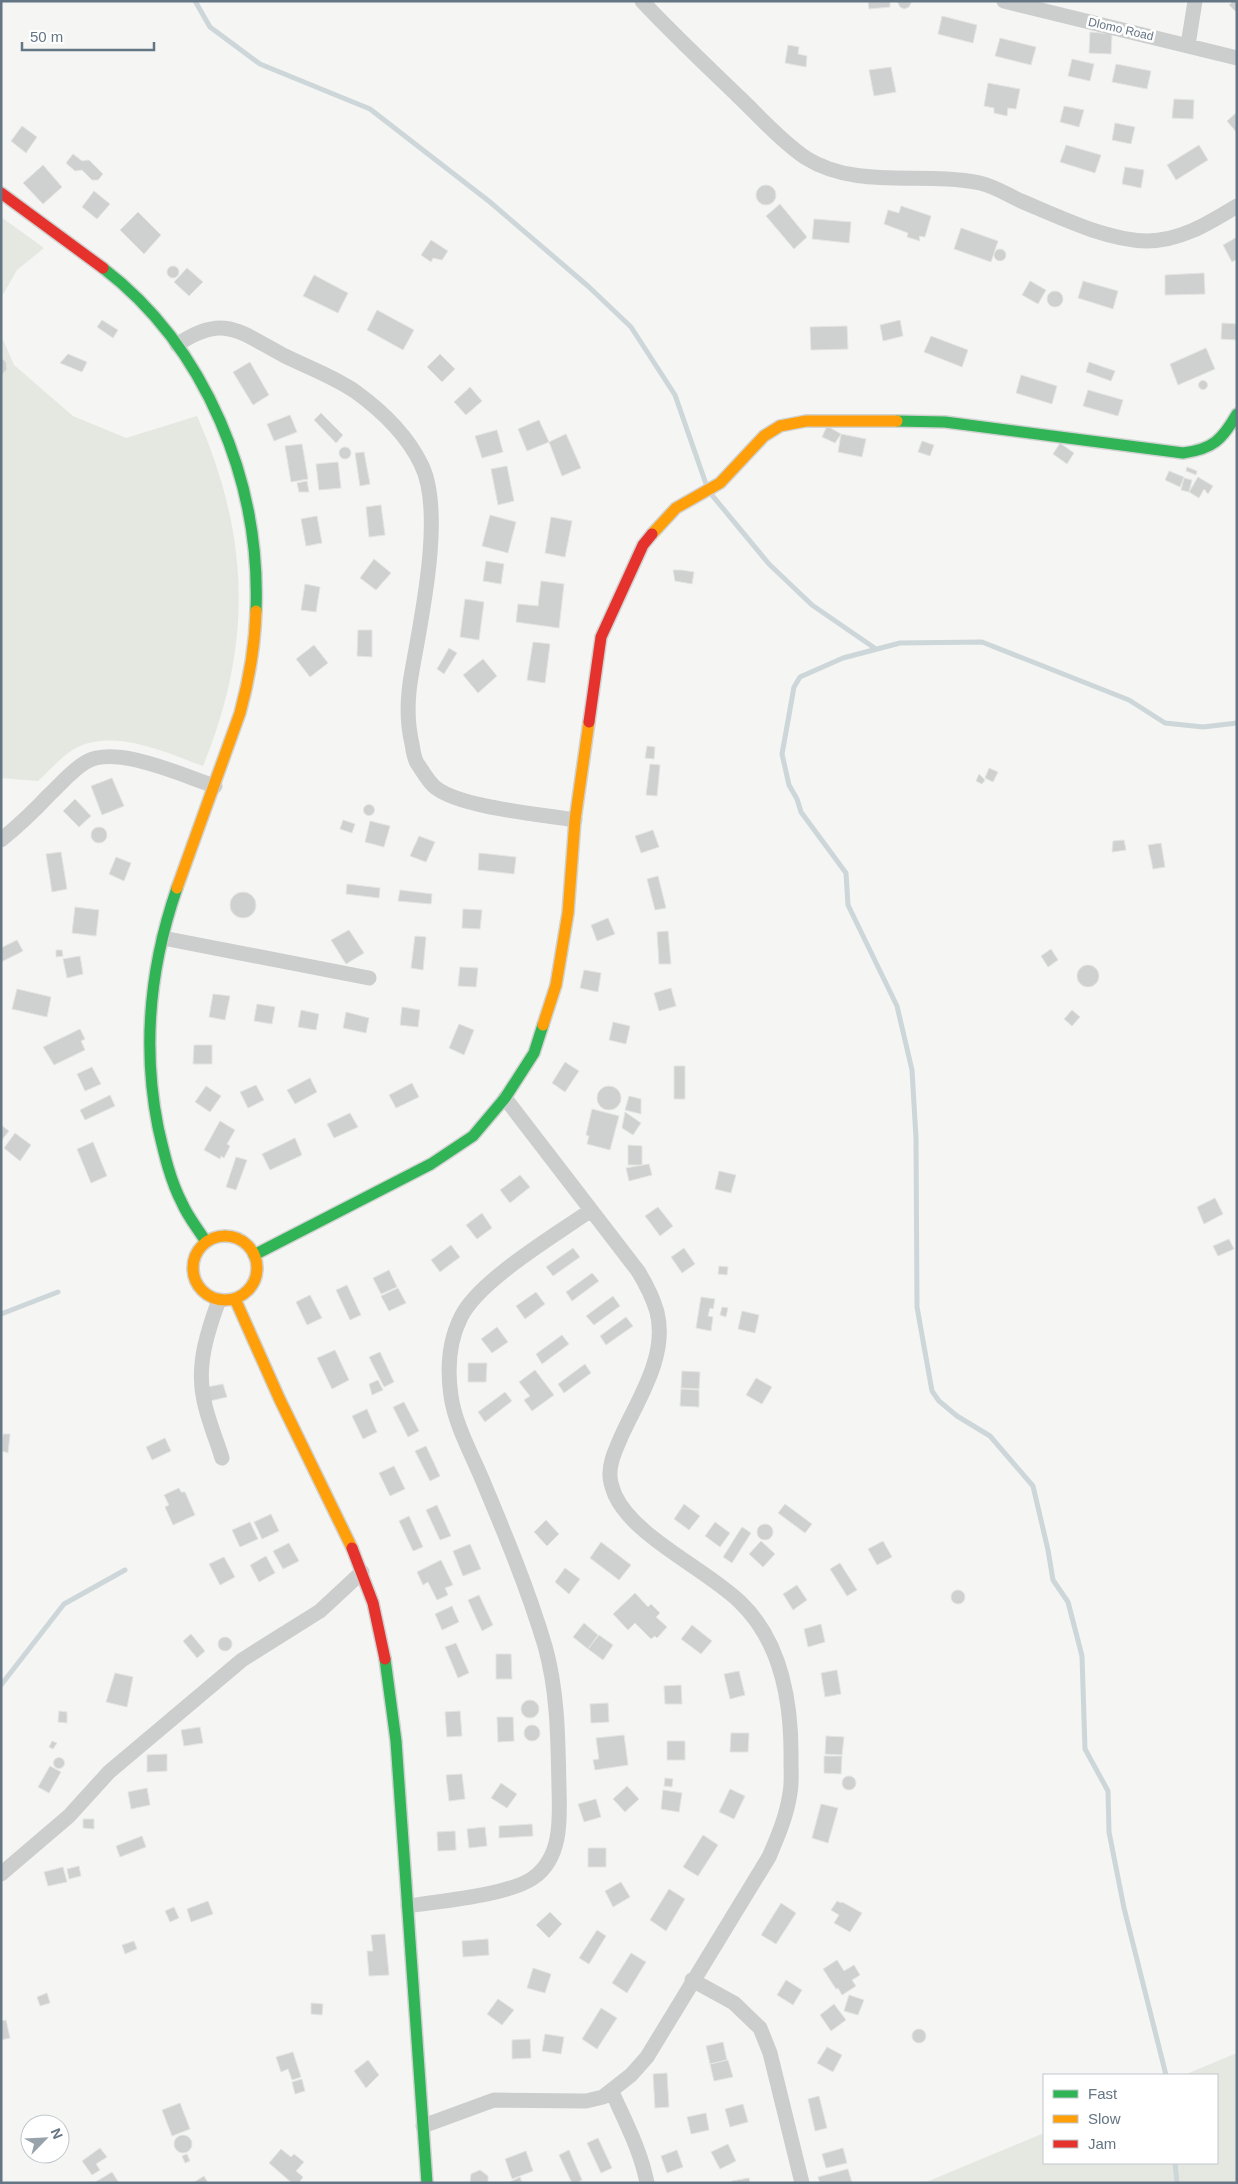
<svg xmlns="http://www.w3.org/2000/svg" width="1238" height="2184" viewBox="0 0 1238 2184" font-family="Helvetica,sans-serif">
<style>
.green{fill:#e4e8e1}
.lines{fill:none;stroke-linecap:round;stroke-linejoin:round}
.stream{stroke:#cdd6d8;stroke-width:5}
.building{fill:#cfd0d0;stroke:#e4e4e3}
.fast-casing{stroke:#d1d3d3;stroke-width:14}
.slow-casing{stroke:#d1d3d3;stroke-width:14}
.jam-casing{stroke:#d1d3d3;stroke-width:14}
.street{stroke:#cccece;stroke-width:15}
.fast{stroke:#30b455;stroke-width:11}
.slow{stroke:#ff9f0a;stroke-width:11}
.jam{stroke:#e5322d;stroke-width:11}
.labels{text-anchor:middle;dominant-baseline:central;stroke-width:5;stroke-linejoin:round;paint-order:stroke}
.street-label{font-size:12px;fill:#647584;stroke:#fff}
</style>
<rect width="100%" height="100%" fill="#f5f5f3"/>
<path class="green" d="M1 217 44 248 17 270 1 298Z
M1 335 14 365 73 416 126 438 197 416C250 536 253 644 203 766 167 753 114 728 76 748 64 754 49 771 38 781L1 778Z
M1237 2053V2183H924L1044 2133V2163H1217V2075H1184Z"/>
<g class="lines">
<path class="stream" d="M195 1 210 27 260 64 370 109 490 202 589 287 631 327 675 395 706 484
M711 494 769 564 812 605 876 649
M1 1314 58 1292
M1 1685 64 1604 125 1570
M1166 2075 1124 1908 1109 1832 1108 1791 1085 1749 1082 1656 1068 1602 1053 1580 1048 1550 1033 1486 990 1436 957 1416 939 1401 932 1391 917 1307 916 1138 912 1070 897 1006 848 905 846 873 801 812 797 799 789 785 782 754 794 687 800 677 843 658 900 643 982 642 1129 700 1165 723 1203 727 1237 723
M1175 2163 1177 2183"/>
</g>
<path class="building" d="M868 1H890V7L869 9Z
M897 1H912L909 7 904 9 900 7Z
M1233 1H1237V13L1229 5Z
M942 16 977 25 973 43 938 34Z
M1090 32 1112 34 1111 54 1089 53Z
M1000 38 1036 47 1031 65 995 56Z
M788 45 799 47 798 54 807 56 806 67 785 63Z
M1072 59 1094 64 1090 81 1068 76Z
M1116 64 1151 71 1147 89 1112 82Z
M891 67 896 92 874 96 869 70Z
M988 83 1020 89 1016 109 1008 108 1007 116 994 113V108L984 106Z
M1174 99 1194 100 1193 119 1172 118Z
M1064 106 1084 110 1079 127 1060 122Z
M1237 112V133L1227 121Z
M1115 123 1135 127 1131 144 1112 140Z
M22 126 37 137 26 153 11 141Z
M1066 145 1101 155 1095 173 1060 162Z
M1199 145 1208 160 1176 180 1167 165Z
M73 154 82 161 89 160 103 174 98 180H92L82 170 75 171 66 163Z
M43 165 62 187 43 204 23 183Z
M1125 167 1144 170 1141 188 1122 184Z
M756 195a10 10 0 1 1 20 0a10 10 0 1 1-20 0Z
M94 191 110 204 97 219 82 207Z
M780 204 807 237 794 249 766 216Z
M901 206 931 216 925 237 919 236 920 241 907 237 908 233 884 224 888 210 899 213Z
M138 212 161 235 144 254 120 230Z
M814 219 851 222 849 243 812 239Z
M961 228 998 241 991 262 954 249Z
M1237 237V259L1232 262 1223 245Z
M431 240 448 251 442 260 433 258 431 262 421 255Z
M994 255a6 6 0 1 1 12 0a6 6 0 1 1-12 0Z
M167 272a6 6 0 1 1 12 0a6 6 0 1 1-12 0Z
M187 268 203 282 189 296 174 282Z
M1204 273 1205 294 1165 295V275Z
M314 275 348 293 338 313 303 296Z
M1030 281 1046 290 1038 304 1022 295Z
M1083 281 1118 291 1113 309 1078 298Z
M1047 299a8 8 0 1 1 16 0a8 8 0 1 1-16 0Z
M377 310 414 330 403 350 367 330Z
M102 320 118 330 113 338 97 327Z
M900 320 903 336 883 341 880 325Z
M1222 323 1237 324V340L1221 339Z
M847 326 848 349 811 350 810 327Z
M931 336 968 350 962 367 924 352Z
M1206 348 1215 369 1178 385 1170 364Z
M68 354 87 362 82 372 60 363Z
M440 354 455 369 442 382 427 367Z
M1 357 6 362 7 369 1 376Z
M250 362 269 395 253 405 233 372Z
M1089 362 1115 371 1111 381 1086 372Z
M1021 375 1057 386 1052 404 1016 393Z
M1198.5 385a4.5 4.5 0 1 1 9 0a4.5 4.5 0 1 1-9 0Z
M470 387 482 401 466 415 454 402Z
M1088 390 1123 400 1118 416 1083 406Z
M321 413 343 435 336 443 314 420Z
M290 415 297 432 274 441 267 424Z
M539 420 549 442 527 451 518 429Z
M827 426 841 434 835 443 822 437Z
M497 430 503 452 482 458 475 436Z
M566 434 581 468 562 476 549 442Z
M841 434 866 439 862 457 838 452Z
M922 441 934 445 930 456 918 452Z
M1060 443 1074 453 1067 464 1053 454Z
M302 444 308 479 291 482 285 446Z
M339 453a6 6 0 1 1 12 0a6 6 0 1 1-12 0Z
M364 452 370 484 360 486 355 453Z
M338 462 341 488 319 490 316 464Z
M507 466 514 501 498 505 491 469Z
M1187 467 1197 471 1196 475 1186 471Z
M1169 471 1184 477 1180 487 1165 480Z
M1198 477 1213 486 1208 494 1204 489 1199 498 1189 492Z
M1184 478 1192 480 1189 492 1181 490Z
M307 481 309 492H299L297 483Z
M381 505 385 535 369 537 366 507Z
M490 515 516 522 508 553 482 546Z
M317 516 322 543 306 546 301 519Z
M551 517 572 521 565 557 545 553Z
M374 559 391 573 376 590 360 578Z
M486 561 504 564 501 584 483 581Z
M673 570H681L694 572 692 584 675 581Z
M541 581 564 584 559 628 516 622 518 604 538 606Z
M305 584 320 587 316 612 301 610Z
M465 599 484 602 479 640 460 637Z
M358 630H372V657L357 656Z
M533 642 550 644 545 683 527 680Z
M314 645 328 663 310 677 296 659Z
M449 648 457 653 444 674 437 669Z
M483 659 497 676 478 693 463 675Z
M647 746 655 747 654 759 645 758Z
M650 764 660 765 657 796 646 795Z
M989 768 998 772 993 782 985 778Z
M979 774 985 780 982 784 976 781Z
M112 778 124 806 102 815 91 786Z
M75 799 91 816 79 827 63 811Z
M363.5 810a5.5 5.5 0 1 1 11 0a5.5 5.5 0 1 1-11 0Z
M343 820 355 824 352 833 340 829Z
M370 821 390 826 384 847 365 842Z
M91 835a8 8 0 1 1 16 0a8 8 0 1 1-16 0Z
M653 830 659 847 641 853 635 836Z
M419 836 435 842 426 862 410 856Z
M1124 840 1126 850 1112 852 1113 841Z
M1161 843 1165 867 1153 869 1148 845Z
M61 852 67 889 52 892 46 854Z
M479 853 516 857 514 874 478 870Z
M116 857 131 863 124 881 109 874Z
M658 876 666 908 655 910 647 879Z
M347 884 380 888 379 898 346 894Z
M400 890 432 894 431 904 398 901Z
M230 905a13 13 0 1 1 26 0a13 13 0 1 1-26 0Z
M75 907 99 910 96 936 72 933Z
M463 909 482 910 480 929 462 928Z
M608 918 615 934 597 941 591 925Z
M349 930 364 953 346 964 331 940Z
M668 931 671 964H659L657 932Z
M415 936 426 937 423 970 411 968Z
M17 940 23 951 1 962V948Z
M1051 949 1058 960 1048 967 1041 956Z
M56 950H62L63 956 56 957Z
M80 956 83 974 67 978 63 959Z
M1077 976a11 11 0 1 1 22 0a11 11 0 1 1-22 0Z
M460 967 478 968 476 987 458 986Z
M584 970 601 973 598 992 580 988Z
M671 988 676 1006 659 1011 654 993Z
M17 989 51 997 47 1017 12 1009Z
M213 994 230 996 225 1020 209 1017Z
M257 1004 275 1007 272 1024 254 1021Z
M402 1007 420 1010 418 1027 400 1025Z
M301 1010 319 1014 316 1030 298 1027Z
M1072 1010 1080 1017 1072 1026 1064 1019Z
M346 1012 369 1018 366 1033 343 1028Z
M613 1022 630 1026 626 1044 609 1040Z
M459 1024 474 1030 464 1055 449 1048Z
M80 1029 85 1039 81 1041 85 1050 54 1065 43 1047Z
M194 1045H212V1064H193Z
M565 1062 579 1071 565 1092 552 1083Z
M674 1066H685V1099H674Z
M92 1067 101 1084 85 1091 77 1074Z
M310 1078 317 1092 295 1104 287 1090Z
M412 1083 419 1097 396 1108 389 1095Z
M256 1085 264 1100 248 1108 240 1092Z
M597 1098a12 12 0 1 1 24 0a12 12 0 1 1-24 0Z
M206 1086 221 1096 210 1112 195 1102Z
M110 1095 115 1106 85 1120 80 1110Z
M629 1096 641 1099V1114L625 1110Z
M592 1109 619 1116 610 1150 587 1144 589 1136 586 1135Z
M625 1112 641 1123 633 1135 622 1128Z
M350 1113 358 1127 334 1138 327 1124Z
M220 1121 235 1130 227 1144 230 1146 224 1158 221 1156 220 1159 204 1150Z
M1 1125 9 1131 1 1141Z
M15 1133 31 1145 20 1161 4 1148Z
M295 1138 302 1155 270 1170 262 1154Z
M93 1142 107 1176 91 1183 77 1149Z
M628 1145 642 1146V1165H628Z
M236 1157 247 1160 236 1190 226 1187Z
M649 1164 652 1175 629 1181 626 1168Z
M719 1171 736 1175 731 1193 715 1189Z
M520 1175 530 1187 510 1203 500 1190Z
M1215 1198 1223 1214 1204 1224 1197 1207Z
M658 1207 673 1226 660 1236 645 1216Z
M482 1213 492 1228 477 1239 466 1225Z
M1229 1239 1234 1249 1218 1256 1213 1246Z
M451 1245 460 1257 440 1272 431 1260Z
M573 1248 580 1257 553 1276 546 1267Z
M684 1248 695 1264 682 1273 671 1257Z
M719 1266 728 1267 727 1275 718 1274Z
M389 1270 397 1287 381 1294 373 1278Z
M592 1273 599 1281 572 1301 566 1292Z
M347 1285 361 1315 350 1320 336 1290Z
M398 1288 406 1303 389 1311 381 1296Z
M536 1292 545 1304 525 1319 516 1306Z
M310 1295 322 1318 307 1325 296 1302Z
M613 1296 620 1306 594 1325 586 1316Z
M701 1297 715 1299 713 1309 710 1308 708 1316 713 1317 711 1331 696 1328Z
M722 1307 728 1308 726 1317 720 1315Z
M742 1311 759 1315 755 1333 738 1329Z
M626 1317 633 1326 606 1345 600 1336Z
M497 1327 508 1342 492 1353 481 1339Z
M562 1335 569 1344 542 1364 536 1354Z
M335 1350 349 1380 332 1389 317 1358Z
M380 1352 394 1382 384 1387 369 1357Z
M468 1363H487L486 1382H468Z
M585 1364 591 1373 564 1393 558 1384Z
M535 1370 554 1395 532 1411 524 1400 530 1396 519 1382Z
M682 1371 700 1372 699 1389 681 1388Z
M756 1378 772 1387 762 1404 746 1395Z
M378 1380 383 1390 372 1395 369 1384Z
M223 1384 227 1397 210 1401 207 1387Z
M681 1389 699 1390V1407L680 1406Z
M505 1392 512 1401 485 1422 478 1412Z
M404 1402 419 1431 408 1437 393 1407Z
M367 1409 377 1432 363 1439 352 1416Z
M3 1434H10L8 1453 2 1451Z
M165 1438 171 1451 152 1460 146 1447Z
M426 1446 440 1476 430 1481 415 1451Z
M394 1466 405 1489 390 1496 379 1473Z
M179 1488 181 1492H185L195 1515 173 1525 165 1507 169 1505 164 1495Z
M684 1504 700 1516 689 1530 674 1519Z
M785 1504 812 1524 805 1533 778 1513Z
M437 1505 451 1536 440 1540 426 1510Z
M271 1514 279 1531 262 1539 254 1522Z
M409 1516 423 1547 413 1551 399 1521Z
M546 1520 559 1534 547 1546 534 1532Z
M250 1522 258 1539 240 1547 232 1530Z
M715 1522 730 1533 720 1547 705 1536Z
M757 1532a8 8 0 1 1 16 0a8 8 0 1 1-16 0Z
M742 1527 751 1533 732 1563 723 1557Z
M761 1541 775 1554 763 1567 749 1554Z
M883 1541 892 1557 877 1565 868 1549Z
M601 1542 631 1565 619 1580 590 1558Z
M289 1543 299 1561 283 1569 273 1551Z
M470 1544 481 1569 463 1576 453 1551Z
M266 1556 275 1573 259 1582 250 1565Z
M224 1557 235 1577 220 1585 209 1564Z
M441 1560 453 1585 445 1588 448 1595 437 1600 428 1582 423 1585 417 1572Z
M840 1563 857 1590 847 1596 830 1569Z
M565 1568 580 1579 569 1594 555 1582Z
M797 1585 807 1600 793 1610 783 1594Z
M951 1597a7 7 0 1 1 14 0a7 7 0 1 1-14 0Z
M635 1593 648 1607 651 1604 660 1613 656 1617 667 1627 657 1638 655 1636 651 1639 635 1623 628 1630 613 1614Z
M479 1595 493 1625 482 1631 468 1600Z
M452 1606 459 1622 442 1630 435 1614Z
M584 1623 598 1635 588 1649 573 1637Z
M821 1624 825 1642 808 1647 804 1629Z
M692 1625 712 1641 701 1654 681 1639Z
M191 1634 205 1651 197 1658 183 1641Z
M599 1635 613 1645 603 1660 588 1649Z
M218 1644a7 7 0 1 1 14 0a7 7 0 1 1-14 0Z
M456 1643 469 1673 458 1678 445 1647Z
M496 1654H511L512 1679H496Z
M837 1670 841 1694 825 1697 821 1673Z
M739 1671 745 1695 730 1699 724 1674Z
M115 1673 133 1677 127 1707 106 1702Z
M681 1685 682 1704H665L664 1686Z
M521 1709a9 9 0 1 1 18 0a9 9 0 1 1-18 0Z
M608 1703 609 1722 591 1723 590 1704Z
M59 1711 67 1712V1723L58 1722Z
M460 1711 462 1736 447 1737 445 1712Z
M497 1717H513L514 1741 498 1742Z
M524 1733a8 8 0 1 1 16 0a8 8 0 1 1-16 0Z
M200 1727 203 1743 184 1746 181 1730Z
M731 1733H749L748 1752H730Z
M624 1735 628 1765 595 1770 593 1760 599 1759 596 1738Z
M826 1736 844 1737 842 1755 825 1754Z
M52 1741 57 1743 53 1749 49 1747Z
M667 1741H685V1760H667Z
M167 1754V1771L147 1772V1755Z
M824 1756H842L841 1774 824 1773Z
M53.5 1763a5.5 5.5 0 1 1 11 0a5.5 5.5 0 1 1-11 0Z
M50 1766 61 1772 49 1793 38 1787Z
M462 1774 465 1799 449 1801 446 1775Z
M842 1783a7 7 0 1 1 14 0a7 7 0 1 1-14 0Z
M665 1778 673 1779 672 1787 664 1786Z
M501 1783 517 1794 507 1808 491 1798Z
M627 1786 639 1799 625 1812 613 1799Z
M147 1788 150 1805 131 1809 128 1792Z
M730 1789 745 1796 734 1819 719 1812Z
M663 1790 682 1793 679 1812 661 1809Z
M596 1799 601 1817 584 1822 578 1804Z
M821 1804 838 1808 828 1843 812 1838Z
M83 1819H94V1829L83 1828Z
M532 1824 533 1836 499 1838V1826Z
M485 1827 487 1846 469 1848 467 1829Z
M455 1831 456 1850 438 1851 437 1832Z
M703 1835 718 1845 698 1876 683 1867Z
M142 1836 146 1847 120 1857 116 1846Z
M588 1848H606V1867H588Z
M79 1866 81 1876 69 1879 67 1869Z
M63 1867 67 1882 48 1886 44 1872Z
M621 1882 630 1897 613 1907 605 1891Z
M669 1889 685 1899 666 1931 650 1920Z
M208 1901 213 1914 191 1922 187 1909Z
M837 1901 841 1903 842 1902 862 1913 850 1932 834 1923 839 1915 831 1910Z
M781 1903 796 1913 776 1944 761 1935Z
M174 1907 179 1918 170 1922 165 1911Z
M550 1912 562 1924 549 1938 536 1925Z
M597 1930 606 1936 589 1964 579 1958Z
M385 1934 389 1975 369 1976 367 1951H373L371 1935Z
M488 1939 489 1955 463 1957 462 1941Z
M134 1941 137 1949 125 1954 122 1945Z
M631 1953 646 1962 627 1993 612 1983Z
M837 1960 844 1971 854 1965 860 1975 852 1980 856 1986 842 1995 838 1988 836 1989 823 1969Z
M533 1968 551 1974 545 1993 527 1988Z
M786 1980 802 1990 793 2005 777 1995Z
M47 1993 50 2003 40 2006 37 1997Z
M849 1995 864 2000 858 2015 844 2011Z
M498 1999 514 2010 502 2025 487 2014Z
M311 2003 323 2004 322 2015 311 2014Z
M834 2004 846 2020 831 2031 820 2015Z
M601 2008 617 2018 597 2049 582 2039Z
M6 2020 10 2038 1 2040V2021Z
M912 2036a7 7 0 1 1 14 0a7 7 0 1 1-14 0Z
M545 2034 564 2037 561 2054 542 2051Z
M530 2039 531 2058 512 2059V2040Z
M723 2042 727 2060 710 2064 706 2046Z
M827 2047 842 2055 833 2072 817 2063Z
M293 2052 301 2077 292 2080 288 2069 281 2072 276 2057Z
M368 2060 379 2075 366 2088 354 2071Z
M728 2060 733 2077 714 2081 710 2064Z
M667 2073 669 2107 655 2108 653 2074Z
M302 2079 305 2091 295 2094 292 2082Z
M819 2096 827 2128 815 2131 808 2099Z
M180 2103 190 2129 172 2136 162 2110Z
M743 2104 748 2122 730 2127 725 2109Z
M706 2113 709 2130 691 2134 687 2117Z
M174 2144a9 9 0 1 1 18 0a9 9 0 1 1-18 0Z
M598 2138 612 2168 601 2173 587 2143Z
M728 2144 736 2161 720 2169 711 2152Z
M100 2148 107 2157 96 2164 100 2170 92 2175 82 2161Z
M843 2148 847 2163 826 2168 822 2154Z
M281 2149 291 2157 294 2154 304 2162 296 2171 303 2177 299 2183H292L269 2163Z
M569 2150 582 2180 577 2183H572L559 2155Z
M677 2150 683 2167 667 2173 661 2156Z
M526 2151 533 2171 512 2179 505 2159Z
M187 2154 190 2161 185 2163 182 2156Z
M848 2169 852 2183H820L818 2177Z
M480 2170 488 2176V2183H470L471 2174Z
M112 2172 119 2183H94Z
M204 2176 208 2183H193Z
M520 2177 522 2183H508Z
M749 2178 750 2183H732V2181Z"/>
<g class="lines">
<g class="fast-casing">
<path id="fast" d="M103 268C206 347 261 482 256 611
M897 421 945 422 1183 453C1213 449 1222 440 1237 414
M177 888C150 966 142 1046 158 1127 164 1153 170 1180 182 1203 188 1217 198 1229 206 1242
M254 1255 431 1164 473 1136 505 1098 534 1053 543 1025
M385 1659 396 1741 427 2183"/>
</g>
<g class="slow-casing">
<path id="slow" d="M652 534 676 508 720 483 764 436 780 426 806 421H897
M177 888 240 713C249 680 255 646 256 611
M543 1025 556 985 568 913 575 820 589 722
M193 1268a32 32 0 1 1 64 0a32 32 0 1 1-64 0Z
M235 1299 280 1400 352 1548"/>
</g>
<g class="jam-casing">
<path id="jam" d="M1 193 103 268
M589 722 601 637 643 545 652 534
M352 1548 373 1603 385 1659"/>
</g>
<path class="street" d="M642 1C673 34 706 65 739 97 760 117 781 141 806 158 857 190 923 171 980 183 994 186 1008 195 1021 201 1059 217 1106 240 1147 241 1181 241 1209 223 1237 206
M1004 1 1237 58
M1188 45 1195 1
M177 345C223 313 240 332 283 355 307 367 335 377 356 392 382 411 407 435 421 464 445 511 421 619 412 671 407 697 406 719 412 744 413 750 414 758 417 763 422 770 429 783 436 788 463 808 540 814 575 820
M1 840C18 826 34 811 49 795 61 784 72 770 86 762 116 744 183 776 215 786
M163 938 369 978
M219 1300C208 1330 197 1363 203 1395 206 1416 216 1438 222 1458
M1 1874 69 1816 109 1772 242 1660 320 1611 362 1572
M408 1906C439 1901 509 1895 533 1878 562 1858 560 1819 559 1788 558 1741 558 1692 545 1646 528 1589 505 1534 482 1479 471 1453 455 1424 451 1396 447 1369 449 1341 461 1317 479 1280 556 1235 591 1210
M692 1980 734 2003 760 2028 770 2053 802 2183
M612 2092C625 2121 641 2151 647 2183
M423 2126 494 2100 586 2101 603 2097 631 2075 647 2057 769 1857C778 1836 787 1815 790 1793 792 1783 791 1772 791 1762 792 1706 783 1643 740 1602 706 1569 634 1537 615 1495 613 1490 610 1482 610 1476 609 1463 616 1449 621 1437 638 1399 668 1356 657 1312 653 1298 646 1284 638 1271L505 1098"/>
<use href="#fast" class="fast"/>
<use href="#slow" class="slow"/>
<use href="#jam" class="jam"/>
</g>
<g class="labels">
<g class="street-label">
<text transform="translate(1121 29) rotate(13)">Dlomo Road</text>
</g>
</g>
<rect width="1238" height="2184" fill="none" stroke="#647584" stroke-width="5"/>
<rect x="1043" y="2074" width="175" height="90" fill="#ffffff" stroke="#c1c8ce"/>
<rect x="1053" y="2090" width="25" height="8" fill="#30b455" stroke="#c1c8ce"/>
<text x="1088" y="2099" font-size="15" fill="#647584">Fast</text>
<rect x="1053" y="2115" width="25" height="8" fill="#ff9f0a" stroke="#c1c8ce"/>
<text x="1088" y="2124" font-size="15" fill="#647584">Slow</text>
<rect x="1053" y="2140" width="25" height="8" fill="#e5322d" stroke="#c1c8ce"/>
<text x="1088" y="2149" font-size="15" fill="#647584">Jam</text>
<g transform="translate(45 2139) rotate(66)"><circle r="24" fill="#ffffff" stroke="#c1c8ce"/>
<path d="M0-4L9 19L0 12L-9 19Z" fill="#97a2ab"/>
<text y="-8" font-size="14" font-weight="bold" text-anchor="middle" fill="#647584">N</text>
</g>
<path d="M22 42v8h132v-8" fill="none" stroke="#647584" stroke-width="2.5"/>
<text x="30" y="42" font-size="15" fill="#647584" stroke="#ffffff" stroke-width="4" paint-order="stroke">50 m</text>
</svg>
